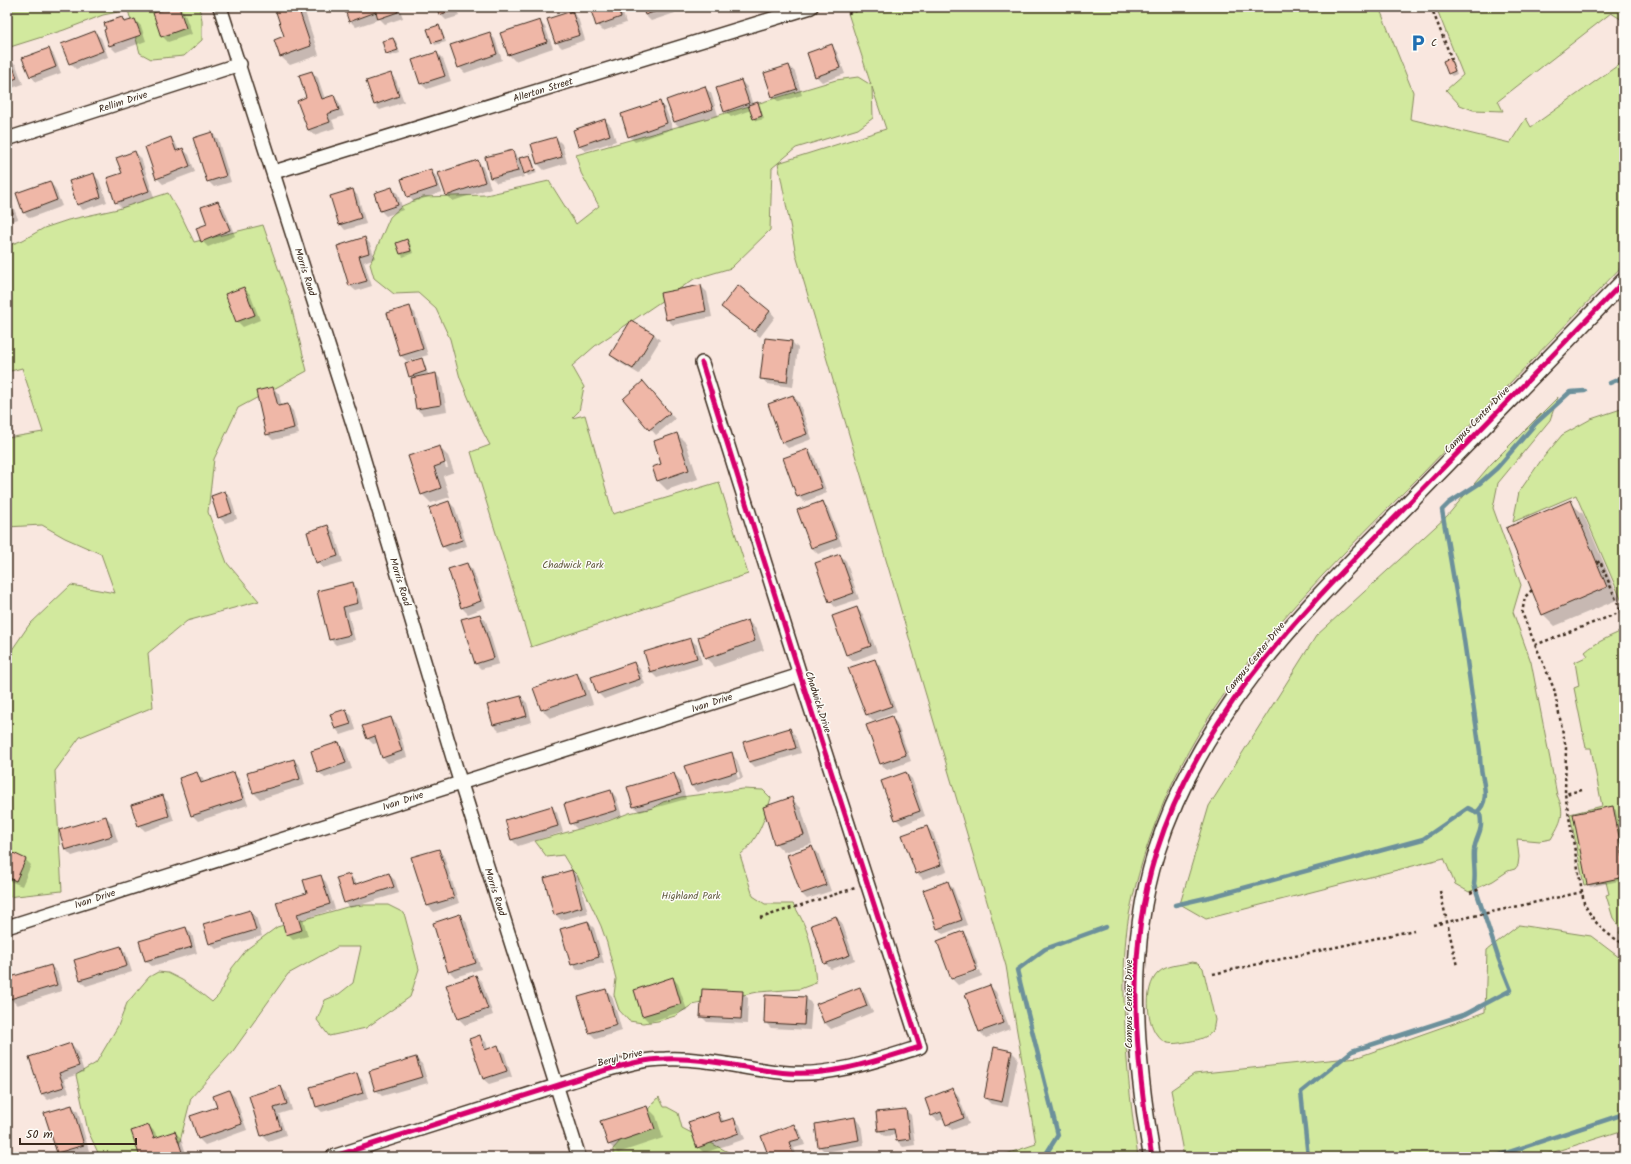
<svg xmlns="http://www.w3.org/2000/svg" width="1631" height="1164" viewBox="0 0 1631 1164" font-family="Kalam,sans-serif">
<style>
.green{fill:#d2e99e;stroke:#868a5e}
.shadow{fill:#0003;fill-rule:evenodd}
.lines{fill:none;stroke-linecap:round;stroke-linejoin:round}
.stream{stroke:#6c909b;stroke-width:4.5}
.building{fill:#efb7a7;stroke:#3b2a1e}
.minor-casing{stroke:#3b2a1e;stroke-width:16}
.tertiary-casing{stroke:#3b2a1e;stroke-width:19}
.path{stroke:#3b2a1e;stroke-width:2.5;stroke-dasharray:3 3;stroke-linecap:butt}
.minor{stroke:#fdfcf7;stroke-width:13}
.tertiary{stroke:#fdfcf7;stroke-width:16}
.cycleway-casing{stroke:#fdfcf7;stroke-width:8}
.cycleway{stroke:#d6006c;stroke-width:5}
.labels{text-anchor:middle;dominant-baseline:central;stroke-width:3;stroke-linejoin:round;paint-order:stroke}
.poi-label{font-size:10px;fill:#3b2a1e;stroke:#fdfcf7;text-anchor:start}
.street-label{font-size:10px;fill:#3b2a1e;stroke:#fdfcf7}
.park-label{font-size:10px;fill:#615a3e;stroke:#fdfcf7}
</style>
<rect width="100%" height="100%" fill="#f9e7df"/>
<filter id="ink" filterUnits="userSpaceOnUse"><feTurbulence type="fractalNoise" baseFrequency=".025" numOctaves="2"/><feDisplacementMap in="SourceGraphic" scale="8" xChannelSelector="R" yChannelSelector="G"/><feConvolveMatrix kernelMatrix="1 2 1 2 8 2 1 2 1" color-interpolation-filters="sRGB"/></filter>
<g filter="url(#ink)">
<path class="green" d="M7 7H199L202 20V40L184 56 151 59 140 53 128 10 103 15 64 30 7 48Z
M872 7H1379L1413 92 1410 119 1510 143 1526 118 1531 127 1624 61V264C1557 334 1490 404 1422 474 1347 550 1267 626 1209 717 1170 777 1143 845 1129 915 1124 942 1124 970 1124 996 1125 1051 1130 1103 1138 1157H997L1036 1144 1006 966 796 255 778 163 886 129 872 87 873 118 858 129 796 148 772 168 770 230 731 268 694 279 595 346 572 366 584 387 579 411 572 418 585 415 613 514 719 482 748 574 531 647 471 452 490 445 483 432 460 378 450 339 436 309 418 293 394 294 374 278 370 264 390 217 402 206 423 197 486 195 549 181 576 224 599 206 581 173 576 155 716 116 836 80 858 77 871 85 848 13Z
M1436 7H1624V21L1611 13 1498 101 1503 111 1473 110 1460 105 1446 90 1463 75Z
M168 193 181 215 194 242 263 225 290 302 307 371 238 408 214 459 208 512 227 563 259 601 187 621 148 653 153 707 80 737 55 771 62 891 7 897V657L29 625 71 585 115 593 101 554 65 538 42 525 7 527V438L43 432 22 368 7 372V246L23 240 44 228 68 220 118 209Z
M1558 397 1550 420 1498 483 1493 508 1521 585 1513 612 1531 662 1557 795C1566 814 1561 822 1551 839L1540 841 1517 839 1519 857 1518 865 1515 869 1508 871 1493 881 1469 892 1455 884 1444 858 1206 919 1180 904 1209 806 1316 636 1447 516 1491 464Z
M1624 408V606L1576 495 1513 522 1519 492 1542 459 1562 435 1591 419Z
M1624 630V935L1619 933 1621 928 1613 918 1606 895 1609 894 1606 882 1584 885 1570 814 1602 806 1591 748H1586L1574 688 1579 686 1575 662 1588 656 1585 652C1596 642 1611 636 1624 630Z
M743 789 763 790 771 798C765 818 758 841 740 855L753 896 765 904H793C811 932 813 952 816 983L800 989 758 992 692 1005 675 1016 658 1021 643 1023 629 1021 619 1010 614 995 616 979 607 943 601 926 577 875 572 870 563 855 547 857 535 841 608 821 629 813 653 808 663 802 681 797Z
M363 905H388L404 913 419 969 410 997 366 1028 329 1036 317 1020 325 1000 339 994 353 983 361 947H337L288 974 233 1051 191 1098 176 1157H100L88 1131 76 1075 96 1063 118 1026 127 1003 149 977 158 972 168 973 182 980 198 991 212 1002 219 995 232 968 247 949 277 927 347 907Z
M1519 925 1591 936 1624 961V1130L1538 1157H1184L1171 1090 1194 1074 1358 1057 1485 1012 1487 950Z
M1192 962 1198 963 1203 968 1215 1020 1213 1031C1205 1039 1197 1040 1186 1042 1179 1043 1171 1045 1165 1042 1145 1032 1143 987 1158 973 1166 965 1181 965 1192 962Z
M659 1097 664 1107H667L678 1113 682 1128 730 1153 733 1157H613V1149Z"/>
<path class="shadow" d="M174 7H179L184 12 192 34 168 42 162 36Z
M284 7H300L305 12 319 55 290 65 280 56 285 37Z
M345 7H399L403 18 385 24 380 19 356 27 350 21Z
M438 7H456L459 16 446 20 440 14Z
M591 7H621L626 23 603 31 597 25Z
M643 7H673L675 13 651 21 645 15Z
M572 12 578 18 585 40 562 48 556 42Z
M122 18 126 23 135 20 141 26 146 41 116 52 110 46 105 30Z
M539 21 545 27 553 48 515 61 509 55 502 34Z
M439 26 441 29 446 42 435 45 433 42Z
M95 33 101 38 108 57 76 69 70 63Z
M489 33 495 39 502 60 465 73 459 67Z
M393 39 396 41 400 53 390 56 387 54 383 42Z
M832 46 837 52 845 74 822 82 816 76Z
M48 49 54 55 61 73 36 82 31 76Z
M437 53 443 59 451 81 427 89 421 84Z
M10 59 16 65 23 84 7 90V60Z
M1450 60 1453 62 1457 74 1452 76 1449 73Z
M789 66 795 72 802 95 779 102 773 97Z
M312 72 318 78 325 99 334 96 339 102 344 116 332 120 335 128 314 135 308 130 307 98Z
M390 74 396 80 404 102 380 110 374 104Z
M741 81 747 87 753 105 757 103 760 106 764 119 756 121 754 119 751 110 731 117 725 111Z
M705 88 711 93 718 115 680 127 674 122Z
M659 102 665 108 673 129 635 142 629 136Z
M605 120 611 126 616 141 585 151 579 145Z
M212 133 218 139 231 182 214 187 208 181Z
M170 138 176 144 179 151 183 149 189 155 195 172 163 184 157 178Z
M556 138 562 144 567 163 544 170 538 164 533 145Z
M513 151 519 159 530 156 532 159 537 173 528 176 523 166 521 167 524 177 497 183 491 177Z
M135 152 141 158 154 197 122 208 116 202 123 174Z
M477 161 483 167 491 188 453 201 447 195Z
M430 170 436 176 442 192 414 202 408 196Z
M93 174 99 180 107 202 83 210 77 204Z
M49 182 55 188 62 206 30 218 24 213Z
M392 188 398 194 403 210 386 216 380 210Z
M352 190 358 196 366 224 345 230 340 224Z
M7 197 11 201 18 219 7 223Z
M218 202 224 208 235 236 208 247 202 241Z
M365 238 370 244 375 258 364 262 372 286 356 291 350 286 338 247Z
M407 240 410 243 413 253 403 257 401 254 397 244Z
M701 286 707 292 712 317 673 325 667 319Z
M244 288 250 294 260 320 243 327 237 321Z
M409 307 415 313 428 355 407 361 401 356Z
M770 311 775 317 760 337 728 312Z
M654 334 660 340 639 374 617 361 611 355Z
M792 342 798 348 793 387 767 384 762 378Z
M422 359 424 362 428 374 424 375V376L436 374 441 380 447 411 423 415 417 409 412 378 410 376Z
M273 388 279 394 282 407 287 405 293 411 299 434 273 440 267 434Z
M649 388 675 419 656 435 624 399Z
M793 396 799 402 812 439 788 448 782 442Z
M677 434 686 443 698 479 667 490 658 481 663 464Z
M439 447 448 456 454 472 443 476 450 497 431 503 422 494ZM442 456H444L448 468H446Z
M808 450 814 456 827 493 804 502 798 496Z
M225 492 231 498 237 519 225 523 219 517Z
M449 502 455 508 467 546 449 552 443 546Z
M823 502 828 508 842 545 818 554 812 548 799 510Z
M1570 502 1583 514 1619 599 1555 626 1543 614Z
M328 526 334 532 343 562 323 568 317 562Z
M840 555 846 561 859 599 835 607 830 601Z
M467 564 473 570 486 607 468 614 462 608Z
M352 583 358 589 363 608 348 612 355 640 336 645 330 639Z
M857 609 863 614 877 652 853 661 847 655Z
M480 615 486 621 499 664 481 669 475 663Z
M748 621 757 630 764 650 715 667 706 658Z
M691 640 697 645 702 664 657 678 651 672 645 653Z
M874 660 880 666 897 712 873 721 867 715 850 669Z
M634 663 640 669 645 684 604 699 598 693Z
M577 674 586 683 593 704 550 718 541 709Z
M521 697 527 703 532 722 499 731 493 725Z
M346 710 352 716 356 730 341 735 336 729Z
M391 718 397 724 407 757 388 763 382 757 378 743 373 744 367 738Z
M891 718 897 723 911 761 887 770 881 764 868 726Z
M789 729 795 735 801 753 755 767 749 761Z
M339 743 345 749 352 769 325 778 319 772Z
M731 754 737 760 743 778 697 792 691 786ZM732 759H735L740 777 738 778Z
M294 760 300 766 305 785 260 799 254 793Z
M233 773 239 779 248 805 198 821 192 815 197 774 203 779 204 783Z
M906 773 912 779 925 816 902 825 896 819Z
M674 774 680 780 686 799 640 812 634 807Z
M611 791 616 797 622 816 577 829 571 823Z
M162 796 168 802 174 821 145 831 139 825Z
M792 799 801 808 812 844 784 852 775 843Z
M552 807 557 813 563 832 518 846 512 840Z
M1613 808 1616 810 1624 854V880L1590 887 1588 884Z
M106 817 112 823 118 842 72 856 66 850Z
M927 827 933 833 947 871 923 879 917 873Z
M812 847 818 853 831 891 807 899 801 893Z
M438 850 444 856 459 903 434 912 428 906Z
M7 851 25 859 31 865 22 886 7 880Z
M572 871 578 877 588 913 561 920 555 914Z
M349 875 355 881 356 885 389 875 395 880 399 893 350 908 345 902Z
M320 876 326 882 335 909 303 919 308 936 293 940 287 934 277 903 308 893Z
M947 882 953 888 967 925 943 934 937 928Z
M250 911 256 917 262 936 216 949 210 943Z
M460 915 466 921 481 969 455 977 449 971Z
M836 917 842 923 855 960 831 969 825 963Z
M588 922 594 928 604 963 577 970 572 964Z
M186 928 192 934 197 953 152 966 146 961Z
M962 932 968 938 979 968 954 977V979L980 970 982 976 958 985 952 979 939 941Z
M120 947 126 953 132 972 86 986 80 980Z
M51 966 57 972 62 991 17 1005 11 999 7 980Z
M476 976 482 982 493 1015 465 1025 459 1019 448 986Z
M673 978 678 984 687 1010 649 1022 643 1016 635 990Z
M990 986 996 992 1010 1029 986 1038 980 1032 966 994Z
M860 988 865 994 873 1012 831 1029 825 1023 818 1004Z
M606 990 612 996 622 1031 596 1039 590 1033 579 998Z
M742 992 748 998 747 1024 707 1022 701 1016Z
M806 998 812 1004 810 1030 771 1028 765 1022Z
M480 1037 486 1042 488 1050 498 1047 504 1052 512 1077 489 1084 483 1079Z
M71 1044 77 1050 84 1072 64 1079 69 1092 48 1100 42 1094Z
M1012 1052 1018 1058 1008 1107 991 1104 985 1098Z
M416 1058 422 1064 428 1083 382 1096 376 1090Z
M356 1074 362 1080 368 1099 322 1112 316 1106Z
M281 1087 287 1093 292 1110 279 1114 286 1135 268 1141 262 1135Z
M953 1090 958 1095 969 1124 952 1130 947 1124 944 1119 938 1121 932 1116 926 1100Z
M229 1091 235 1097 247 1130 205 1145 199 1139 191 1117 218 1107Z
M72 1106 78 1112 89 1151 68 1157H62L57 1153Z
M647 1107 656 1116 663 1138 618 1153 609 1144Z
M905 1110 911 1115 915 1145 903 1147 897 1141 896 1135 885 1136 879 1131Z
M718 1113 725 1122 734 1119 740 1125 745 1139 704 1153 698 1147Z
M855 1118 861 1124 864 1145 825 1152 819 1146Z
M149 1126 155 1132 157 1138 175 1132 181 1138 187 1157H141Z
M794 1126 800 1131 805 1145 794 1148 797 1157H770Z"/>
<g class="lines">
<path class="stream" d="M1610 383 1624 377
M1476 813C1491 801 1483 784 1481 768 1480 763 1480 758 1480 752L1463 633 1442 510 1449 503 1480 483 1497 468 1536 423 1570 392 1585 391
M1175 905 1214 896 1423 839 1468 808 1480 814C1484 833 1475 836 1474 851 1473 862 1476 873 1474 884L1499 960 1511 990 1466 1014 1352 1051 1301 1092 1308 1157
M1038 1157 1046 1154 1058 1135 1017 970 1045 949 1106 927
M1494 1157 1624 1114"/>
</g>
<path class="building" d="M171 7H179L186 28 161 37 153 13Z
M281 7H298L311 46 280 57 274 40 284 36 275 9Z
M344 7H396L398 12 378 19 376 12 349 22Z
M437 7H453L454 10 439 15Z
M590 7H617L621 17 596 26Z
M642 7H669L645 15Z
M572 11 580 35 555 43 547 19Z
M122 17 124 22 135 19 141 35 109 46 104 30 106 29 104 23Z
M540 20 547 42 508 55 500 33Z
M439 25 444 39 432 43 427 29Z
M95 31 103 51 69 64 61 44Z
M490 32 497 54 458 68 450 45Z
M393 38 398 50 386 54 382 41Z
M832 44 840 68 815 77 807 53Z
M49 48 56 67 30 77 22 58Z
M437 52 445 76 420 84 412 60Z
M10 58 17 78 7 82V59Z
M1450 58 1455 71 1448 74 1443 61Z
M789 65 797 89 772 97 764 73Z
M312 71 322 99 334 95 339 110 327 114 330 122 308 130 297 101 306 97 299 75Z
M391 73 399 96 374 105 366 81Z
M741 80 749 103 724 112 716 88Z
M705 86 713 109 674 122 666 100Z
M660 101 667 123 628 137 621 114Z
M758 102 762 116 753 119 748 105Z
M605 119 610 135 578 146 573 130Z
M212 132 226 176 207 182 193 138Z
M171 137 176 151 183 148 190 166 156 179 145 147Z
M556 137 562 157 537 164 531 144Z
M513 150 518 171 490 178 485 157Z
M135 151 149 191 115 203 107 178 122 173 116 158Z
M530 155 535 170 524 174 519 158Z
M478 160 485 182 446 196 438 173Z
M431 169 437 187 407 197 401 179Z
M94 173 101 197 77 205 69 181Z
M50 181 57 200 23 213 16 193Z
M392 187 398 205 380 211 374 193Z
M353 189 361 218 339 225 330 196Z
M7 198 13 214 7 216Z
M218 201 230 230 201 242 196 228 207 224 201 207Z
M365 237 369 253 359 256 367 281 349 286 337 246Z
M407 239 411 251 400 254 396 243Z
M701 285 706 311 666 320 660 293Z
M738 285 770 311 754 332 721 307Z
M244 287 255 315 236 322 225 294Z
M410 306 423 349 400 356 387 313Z
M631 320 654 334 633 369 610 355Z
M765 338 792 341 787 382 760 379Z
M422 358 426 371 409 377 405 363Z
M436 373 441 405 416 409 411 378Z
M643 381 670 413 649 430 623 399Z
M273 387 278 406 288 404 294 428 266 435 256 391Z
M793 395 807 434 782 443 768 404Z
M677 433 689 470 657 481 652 467 661 464 654 441Z
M440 446 445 463 434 467 441 488 421 495 408 456Z
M808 449 822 488 797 497 783 458Z
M225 491 232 513 218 518 211 496Z
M1571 500 1607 587 1542 615 1506 528Z
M449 501 462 540 442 547 429 508Z
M823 501 837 539 811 548 797 510Z
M328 525 338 556 316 563 307 532Z
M840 554 854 593 829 602 815 563Z
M467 563 481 601 461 608 448 569Z
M353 582 358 603 343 607 350 635 329 640 317 591Z
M857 607 871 646 846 655 832 616Z
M480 614 494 658 475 664 461 619Z
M748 620 755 641 705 659 698 637Z
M691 638 697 658 650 672 644 652Z
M875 659 892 706 866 715 848 668Z
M634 662 640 679 597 694 591 677Z
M577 673 585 695 541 710 533 688Z
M521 696 527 716 493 725 487 705Z
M346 709 351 724 335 729 330 714Z
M892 716 906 755 880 764 866 725Z
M391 717 402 751 382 758 375 736 367 739 362 726Z
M790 728 796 748 749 762 743 742Z
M339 742 346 763 318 773 311 751Z
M732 752 737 772 691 786 684 766Z
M294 759 300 779 253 793 247 773Z
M197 772 201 783 234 772 243 799 191 816 179 778Z
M906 772 920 811 895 820 881 781Z
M674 773 681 793 633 807 627 787Z
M611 790 617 810 570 824 564 804Z
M163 795 169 816 138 826 131 805Z
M792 797 804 835 774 844 763 807Z
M552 806 558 826 511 840 505 820Z
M1613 806 1624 862V877L1587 885 1573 814Z
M106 816 112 836 65 850 59 830Z
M927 826 941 865 916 874 902 835Z
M812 846 826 885 801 894 787 855Z
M439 849 454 898 427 906 411 857Z
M7 850 26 859 16 881 7 877Z
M572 870 582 907 554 915 544 878Z
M389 873 394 887 344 903 336 878 350 874 353 885Z
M321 875 330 904 297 914 302 930 286 935 276 902 307 893 303 880Z
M948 881 962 920 937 929 923 890Z
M250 910 256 930 209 944 203 924Z
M460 914 476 963 448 972 433 923Z
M836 916 850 955 824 964 811 925Z
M588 921 599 957 571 965 560 929Z
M186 927 192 947 145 961 139 941Z
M963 931 977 970 951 979 937 941Z
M121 946 127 966 80 980 74 960Z
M51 965 57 985 10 999 7 988V978Z
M476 975 488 1009 458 1019 446 985Z
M673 977 681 1004 642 1016 634 990Z
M990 985 1004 1023 979 1032 965 994Z
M860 987 867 1006 824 1023 816 1004Z
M606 989 617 1025 589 1033 578 997Z
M702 989 743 991 741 1019 700 1017Z
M765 995 806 997 804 1025 764 1023Z
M480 1035 485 1050 498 1045 507 1071 483 1079 469 1039Z
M71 1043 79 1066 59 1073 64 1087 41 1094 29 1057Z
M994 1047 1012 1051 1002 1102 984 1098Z
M416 1057 422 1077 375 1091 369 1071Z
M357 1073 363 1093 316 1107 310 1087Z
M281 1086 287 1104 274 1108 281 1129 261 1136 249 1096Z
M953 1088 964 1118 946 1125 941 1112 931 1116 925 1099Z
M229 1090 242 1124 198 1139 190 1116 217 1107 213 1096Z
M72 1105 84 1145 57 1153 44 1113Z
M647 1106 655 1129 608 1145 600 1121Z
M906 1109 910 1139 896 1141 894 1129 878 1131 876 1112Z
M718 1112 721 1122 734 1118 739 1133 697 1148 688 1122Z
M855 1117 859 1140 818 1147 815 1124Z
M794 1124 800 1139 789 1142 794 1157H769L761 1136Z
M149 1125 154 1138 175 1131 183 1155 176 1157H140L131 1131Z
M517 1154 518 1157H507Z"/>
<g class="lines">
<g class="minor-casing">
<path id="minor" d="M220 7 354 427 456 768 579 1157
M7 139 240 64
M274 172 811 7
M7 927 800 675
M332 1157 606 1070C625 1065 645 1059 665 1059 707 1057 748 1070 789 1073 834 1076 877 1060 920 1047L800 675 702 363"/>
</g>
<g class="tertiary-casing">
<path id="tertiary" d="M1152 1157C1135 1057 1125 952 1156 853 1201 710 1305 610 1407 505 1479 431 1552 356 1624 281"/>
</g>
<path class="path" d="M1431 7 1452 60
M848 13 872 7
M1597 563 1600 561 1624 619
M1532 590 1525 597 1522 613 1554 689 1566 748 1565 794
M1535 645 1624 611
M1582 790 1565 794 1584 903C1594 923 1604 933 1624 944
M1440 891 1457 966
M1470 893 1480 889
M760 918 855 888
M1433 925 1582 892
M1213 974 1414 930"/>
<use href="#minor" class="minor"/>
<use href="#tertiary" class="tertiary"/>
<g class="cycleway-casing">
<path id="cycleway" d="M332 1157 606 1070C625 1065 645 1059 665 1059 707 1057 748 1070 789 1073 834 1076 877 1060 920 1047L800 675 702 363
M1152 1157C1135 1057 1125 952 1156 853 1201 710 1305 610 1407 505 1479 431 1552 356 1624 281"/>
</g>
<use href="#cycleway" class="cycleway"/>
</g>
</g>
<defs>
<g id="parking-bare" transform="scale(1.38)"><path d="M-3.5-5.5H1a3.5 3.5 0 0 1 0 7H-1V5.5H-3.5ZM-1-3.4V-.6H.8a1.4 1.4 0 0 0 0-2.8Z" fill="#1f6fb2" stroke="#fdfcf7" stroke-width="2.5" paint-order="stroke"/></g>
</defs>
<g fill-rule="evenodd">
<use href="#parking-bare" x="1418" y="43"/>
</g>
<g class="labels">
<g class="poi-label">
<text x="1431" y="43">C</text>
</g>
<g class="street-label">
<text transform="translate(543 90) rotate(-17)">Allerton Street</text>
<text transform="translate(123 102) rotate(-18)">Rellim Drive</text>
<text transform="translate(305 272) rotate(72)">Morris Road</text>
<text transform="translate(1477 420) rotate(-46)">Campus Center Drive</text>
<text transform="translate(400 582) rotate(73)">Morris Road</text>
<text transform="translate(1255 658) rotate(-51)">Campus Center Drive</text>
<text transform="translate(818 702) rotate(72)">Chadwick Drive</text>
<text transform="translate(712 703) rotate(-18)">Ivan Drive</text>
<text transform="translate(403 801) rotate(-18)">Ivan Drive</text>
<text transform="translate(495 892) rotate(72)">Morris Road</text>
<text transform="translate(95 899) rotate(-18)">Ivan Drive</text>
<text transform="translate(1129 1004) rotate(-90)">Campus Center Drive</text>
<text transform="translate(620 1058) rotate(-14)">Beryl Drive</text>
</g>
<g class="park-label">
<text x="573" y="565">Chadwick Park</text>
<text x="691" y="896">Highland Park</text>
</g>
</g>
<rect width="1631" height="1164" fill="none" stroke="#fdfcf7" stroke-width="24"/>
<rect x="12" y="12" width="1607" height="1140" fill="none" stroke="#3b2a1e" stroke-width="1.5" filter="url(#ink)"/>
<path d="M20 1138v6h116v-6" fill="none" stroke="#3b2a1e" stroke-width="2"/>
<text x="26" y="1138" font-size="12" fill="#3b2a1e" stroke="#fdfcf7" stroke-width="3" paint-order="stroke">50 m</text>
</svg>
